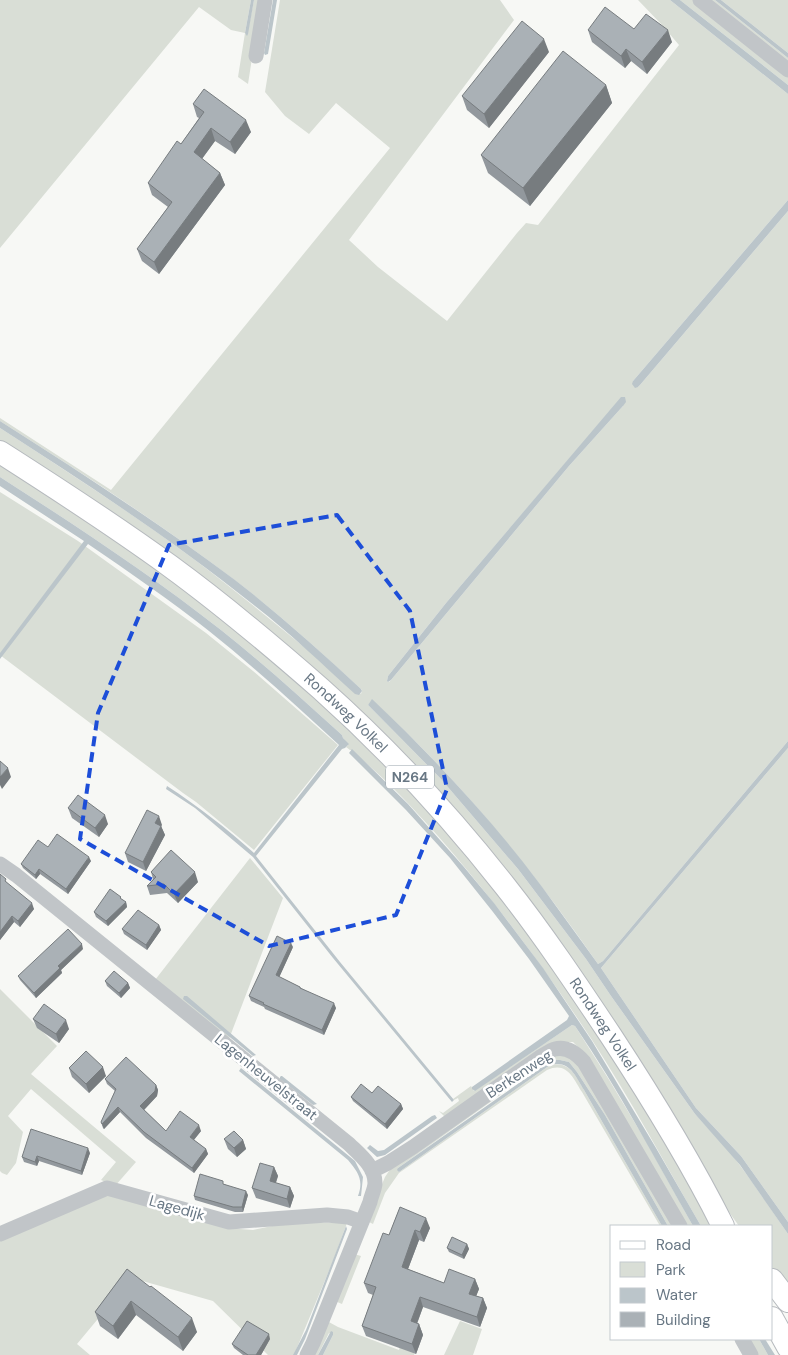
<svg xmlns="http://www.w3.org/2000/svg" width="788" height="1355" viewBox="0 0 788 1355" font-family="'DM Sans',sans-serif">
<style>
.green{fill:#d9ded6;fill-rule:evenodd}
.water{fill:#bbc5ca}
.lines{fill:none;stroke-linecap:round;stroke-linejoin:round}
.primary-casing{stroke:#b6babe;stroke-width:24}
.minor{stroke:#c1c5c8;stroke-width:15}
.primary{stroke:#fff;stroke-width:22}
.wall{fill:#92989d}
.shaded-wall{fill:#777c7f}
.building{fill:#aab1b6;stroke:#777c7f}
.marked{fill:none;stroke:#1d4ed8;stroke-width:4;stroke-dasharray:10 6;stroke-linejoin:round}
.labels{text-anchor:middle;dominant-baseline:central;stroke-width:5;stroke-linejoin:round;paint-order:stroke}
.shield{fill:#fff;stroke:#95a0a9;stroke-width:1}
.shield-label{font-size:14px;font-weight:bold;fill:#687784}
.street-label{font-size:15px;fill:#687784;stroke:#fff}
</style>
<rect width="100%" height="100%" fill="#f7f8f5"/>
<path class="green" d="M0 0H251L245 33 247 35 254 0H261L248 84 238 77 245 33 231 30 199 7 0 248Z
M280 0H500L514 20 349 240 378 267 447 321 517 233 526 223 538 225 679 45 662 25 638 0H670L788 94V200L633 381 638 387 640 385 788 211V741L603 961 598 964C532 869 458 778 372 700L368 705 441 779 518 869 586 959 611 996 695 1114 730 1152 750 1179 788 1234V1292L772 1270V1226H739L394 748 0 443V428C66 471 132 513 195 560 252 603 306 649 361 694L362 690C321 652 280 615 236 581 160 523 80 472 0 421V418L111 490 390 148 336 103 309 134 285 116 265 92ZM623 397V406L569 466 391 680 389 682 387 681 388 676 446 603 621 398Z
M680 0H694L788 75V85Z
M706 0H715L788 58V65Z
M721 0H788V53Z
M0 464 171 578 286 670 395 774 492 884 608 1046 714 1226H701C665 1164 631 1100 592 1040 533 951 468 864 393 788 380 775 365 762 351 750H350L346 747 348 745 343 738 342 735C302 699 263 663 221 630 151 575 75 525 0 477Z
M0 492 78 541 206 633 253 671 338 745 254 850 196 802 183 793 0 655Z
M788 748V1222L741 1156 696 1108 601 968Z
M250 858 283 898 229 1039 155 980Z
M0 989 57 1046 31 1074 136 1162 115 1186 101 1180 116 1162 31 1089 8 1116 23 1132 16 1163 7 1175 2 1173 0 1171Z
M572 1025 575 1026 608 1078 647 1143 693 1226H685L583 1052 573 1042H559L446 1118 439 1111 443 1113 459 1101 458 1098 454 1100 453 1099 471 1086 474 1091Z
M554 1053 576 1057 676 1226H668L605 1115 577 1072 569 1062 560 1060H551L538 1068 398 1168 399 1172 550 1065C570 1061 575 1075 584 1090L662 1226H660L582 1092C573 1078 567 1061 547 1070L399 1173 385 1193 373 1224 367 1221 385 1177 391 1168Z
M101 1191 117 1198 240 1229 253 1230 291 1222 347 1223 333 1261 294 1355H268L213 1301 132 1278 77 1344 90 1355H0V1239Z
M354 1254 361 1256 342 1304 335 1301Z
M327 1321 338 1327 399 1350 400 1346 415 1352 414 1355H323L333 1335 329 1333 318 1355H311Z
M460 1321 482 1329 473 1355H444Z
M746 1339H759L768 1355H755Z"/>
<path class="water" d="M251 0H254L248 34 247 36 245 33Z
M273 0H277L268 54 265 55 264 53Z
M670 0H680L788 85V94Z
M715 0H721L788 53V58Z
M788 200V211L640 385 638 387 635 388 632 384 633 381Z
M621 397H625L626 402 623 406 569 466 391 680 388 682 387 681 388 676 446 603Z
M0 421C80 472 159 523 235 580 279 614 320 651 361 689L362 691 359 695 355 694C322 664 290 633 255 606 174 541 87 484 0 428Z
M0 477C75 525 151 575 221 630 263 663 302 699 342 735L343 738 349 744 345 748 342 749 256 856 340 962 454 1100 452 1102 333 958 253 857 195 808 166 789 167 786C198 806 226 828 254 853L339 745C297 706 254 667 209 631 170 600 129 572 88 544L0 659V653L84 541 0 486Z
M372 699C426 750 477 804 523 862 549 895 573 930 598 964L603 961 788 741V748L601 968 696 1108 741 1156 788 1222V1234L740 1165 695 1114 611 996 586 959 518 869 441 779 369 706 368 705Z
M352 749 408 804 464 867 494 903 543 968 592 1041 656 1148 701 1226H693C655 1159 619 1090 575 1026L572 1025 475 1091 472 1089V1087L567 1020 569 1016 529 959 493 912 450 858 406 810 349 753Z
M184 996H187L256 1055 253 1056 183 999Z
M552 1060H560L569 1062 577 1072 605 1115 668 1226H662L584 1090C575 1076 570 1060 550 1065L399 1172 397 1170 398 1168Z
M241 1068 355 1161 363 1177 361 1196H358C364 1180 358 1172 348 1160L239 1071Z
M281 1076H282L317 1104 313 1105 280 1079V1077Z
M435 1115 437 1118 385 1155 377 1157 367 1148 370 1145 378 1151 384 1150 432 1116Z
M346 1226 347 1229 305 1339 297 1355H293L306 1330Z
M331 1331 333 1332V1335L323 1355H318Z
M759 1339H765L775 1355H768Z"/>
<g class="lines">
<g class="primary-casing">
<g id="primary">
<path id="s1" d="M0 452C58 489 115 526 170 566 222 604 272 646 321 689 387 748 450 816 505 886 543 934 577 985 611 1036 651 1097 690 1160 723 1226"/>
<path d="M772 1280 788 1301"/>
<path d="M772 1318 788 1347"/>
</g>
</g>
<path class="minor" d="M700 0 788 70
M256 56 265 0
M0 864 16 875 349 1144C359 1154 375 1166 375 1183 375 1189 371 1196 370 1202L313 1343 307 1355
M372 1171 388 1163 413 1147 540 1057C544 1055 550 1050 555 1049 567 1046 577 1054 584 1062L680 1226
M0 1234 107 1188 229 1222 327 1215 348 1217 362 1222
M742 1339 751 1355"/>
<use href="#primary" class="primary"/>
</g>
<path class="wall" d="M634 29 672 42 647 74 631 61 625 68 592 42 588 30Z
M549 52 489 128 467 110 462 96Z
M606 85 612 103 530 206 488 173 481 155Z
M193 104 251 132 235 154 215 141 202 159 220 173 225 185 159 274 142 261 137 249 168 207 152 195 148 183 181 144 199 118 197 117Z
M68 808 108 824 99 837 72 818Z
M162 825 161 826 165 835 146 871 128 862 125 853Z
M48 847 91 861 68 894 40 874 36 879 23 868 21 864Z
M151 872 198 882 178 903 167 893 150 895 147 886 153 879Z
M0 874 8 884 34 909 20 927 14 922 0 940Z
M121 899 126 902 127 907 108 926 96 917 94 912Z
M159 925 161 930 147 950 124 934 122 929Z
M293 947 279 977 300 987 301 988 336 1008 324 1035 265 1009 264 1007 251 1001 249 996Z
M83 949 61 970 62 973 36 998 20 980 18 976Z
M105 981 128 983 130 988 121 998 107 986Z
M33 1019 69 1029 59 1043 37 1028Z
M69 1068 106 1076 89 1093 72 1077Z
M105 1079 156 1085 158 1090 157 1096 144 1110 166 1131H201L194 1140 206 1149 208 1154 194 1173 146 1138 120 1112 104 1129 103 1128 101 1122 115 1091 107 1084Z
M372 1093 401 1104 403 1109 387 1129 353 1101 351 1097Z
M224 1139 243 1140 246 1149 237 1157 228 1149Z
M90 1153 82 1175 39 1161 37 1166 24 1162 22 1157Z
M274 1167 278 1176 276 1183 290 1187 294 1196 290 1208 256 1198 252 1188Z
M224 1184 248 1195 243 1212H235L195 1200 194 1196Z
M400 1207 430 1228 424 1242 419 1240 408 1269 444 1283 475 1279 479 1289 476 1296 483 1298 487 1308 480 1327 423 1307 417 1324H419L423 1335 416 1354 366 1336 362 1326 373 1295 368 1293 364 1283 389 1235Z
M467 1244 469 1249 464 1259 449 1252 447 1248Z
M127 1269 197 1332 183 1351 136 1315 118 1339 100 1326 95 1312Z
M270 1339 261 1355H243L234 1348 232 1344Z"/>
<path class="shaded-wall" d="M668 30 672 42 647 74 642 62Z
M544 39 549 52 489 128 484 114Z
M626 49 631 61 625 68 621 56Z
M606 85 612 103 530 206 523 188Z
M246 120 251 132 235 154 230 142Z
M211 128 215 141 198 164 194 152Z
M220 173 225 185 159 274 154 262Z
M8 768 11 777 2 789 0 785V777Z
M105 815 108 824 99 837 95 828Z
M159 816 162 825 158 832 155 823Z
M161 826 165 835 146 871 143 862Z
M89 857 91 861 68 894 66 889Z
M39 869 40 874 36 879 35 875Z
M195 872 198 882 178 903 174 894Z
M126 902 127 907 108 926 106 921Z
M32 903 34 909 20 927 18 921Z
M12 916 14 922 0 940V932Z
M159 925 161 930 147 950 146 945Z
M291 943 293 947 278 980 276 975Z
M82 944 83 949 61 970 62 973 36 998 34 993 58 966Z
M128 983 130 988 121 998 119 993Z
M334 1003 336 1008 324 1035 322 1030Z
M66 1020 69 1029 59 1043 56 1034Z
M103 1067 106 1076 89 1093 86 1084Z
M156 1085 158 1090 157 1096 142 1112 140 1106Z
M401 1104 403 1109 387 1129 385 1124Z
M118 1107 120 1112 104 1129 102 1124Z
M199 1125 201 1131 192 1142 190 1137Z
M243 1140 246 1149 237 1157 234 1148Z
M88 1148 90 1153 82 1175 81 1171Z
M206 1149 208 1154 194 1173 192 1168Z
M37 1156 39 1161 37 1166 35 1162Z
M274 1167 278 1176 273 1190 270 1181Z
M290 1187 294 1196 290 1208 287 1199Z
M246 1191 248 1195 243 1212 242 1207Z
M426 1218 430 1228 424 1242 420 1232Z
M415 1230 419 1240 405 1277 402 1267Z
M467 1244 469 1249 464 1259 462 1255Z
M475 1279 479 1289 473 1304 469 1294Z
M420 1297 423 1307 414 1331 411 1321Z
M483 1298 487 1308 480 1327 477 1317Z
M131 1301 136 1315 118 1339 113 1326Z
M192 1318 197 1332 183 1351 178 1337Z
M419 1324 423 1335 416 1354 412 1344Z
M269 1334 270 1339 261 1355H256Z"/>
<path class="building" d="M605 7 634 29 646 14 668 30 642 62 626 49 621 56 588 30Z
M522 21 544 39 484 114 462 96Z
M563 51 606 85 523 188 481 155Z
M204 89 246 120 230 142 211 128 194 152 220 173 154 262 137 249 172 202 148 183 177 141 181 144 204 112 193 104Z
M0 761 8 768 0 777Z
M78 795 105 815 95 828 68 808Z
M147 810 159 816 155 823 161 826 143 862 125 853Z
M57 834 89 857 66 889 39 869 35 875 21 864 38 840 48 847Z
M171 850 195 872 174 894 164 884 147 886 156 877 151 872Z
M0 874 6 879 5 881 32 903 18 921 12 916 0 932Z
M110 889 121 897 120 898 126 902 106 921 94 912Z
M138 910 159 925 146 945 122 929Z
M68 929 82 944 58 966 60 968 34 993 18 976Z
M277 936 291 943 276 975 300 987V988L334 1003 322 1030 263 1004 264 1003 249 996Z
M114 971 128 983 119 993 105 981Z
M44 1004 66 1020 56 1034 33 1019Z
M86 1051 103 1067 86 1084 69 1068Z
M126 1057 156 1085 155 1091 140 1106 166 1131 180 1111 199 1125 190 1137 206 1149 192 1168 144 1132 118 1107 102 1124 101 1122 116 1089 105 1079Z
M361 1084 372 1093 378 1086 401 1104 385 1124 351 1097Z
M31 1129 88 1148 81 1171 37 1156 35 1162 22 1157Z
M234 1131 243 1140 234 1148 224 1139Z
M260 1163 274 1167 270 1181 290 1187 287 1199 252 1188Z
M200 1174 223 1181V1184L246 1191 242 1207H233L194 1196Z
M400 1207 426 1218 420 1232 415 1230 402 1267 444 1283 449 1269 475 1279 469 1294 483 1298 477 1317 420 1297 411 1321 419 1324 412 1344 362 1326 376 1287 364 1283 383 1233 389 1235Z
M452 1237 467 1244 462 1255 447 1248Z
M127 1269 150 1287 151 1286 192 1318 178 1337 131 1301 113 1326 95 1312Z
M247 1321 269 1334 256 1355H248L232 1344Z"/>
<path class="marked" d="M337 515 410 611 447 789 396 915 269 946 80 839 98 713 169 545Z"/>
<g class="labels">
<rect class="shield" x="386" y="765.5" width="48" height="23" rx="4"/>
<g class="shield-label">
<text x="410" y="777">N264</text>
</g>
<g class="street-label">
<text stroke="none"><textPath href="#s1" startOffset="434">Rondweg Volkel</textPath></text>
<text stroke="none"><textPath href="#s1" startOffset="839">Rondweg Volkel</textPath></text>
<text transform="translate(519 1074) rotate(-33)">Berkenweg</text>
<text transform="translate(266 1077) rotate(39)">Lagenheuvelstraat</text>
<text transform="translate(177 1208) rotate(16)">Lagedijk</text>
</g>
</g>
<rect x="610" y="1225" width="162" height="115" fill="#ffffff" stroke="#c3c9ce"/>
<rect x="620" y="1241" width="25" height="8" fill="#ffffff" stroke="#c3c9ce"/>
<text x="656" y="1250" font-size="15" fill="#687784">Road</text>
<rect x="620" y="1262" width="25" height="15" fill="#d9ded6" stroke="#c3c9ce"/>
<text x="656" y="1275" font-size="15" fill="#687784">Park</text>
<rect x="620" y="1288" width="25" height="15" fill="#bbc5ca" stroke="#c3c9ce"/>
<text x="656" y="1300" font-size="15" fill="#687784">Water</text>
<rect x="620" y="1312" width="25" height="15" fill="#aab1b6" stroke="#c3c9ce"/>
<text x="656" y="1325" font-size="15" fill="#687784">Building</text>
</svg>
